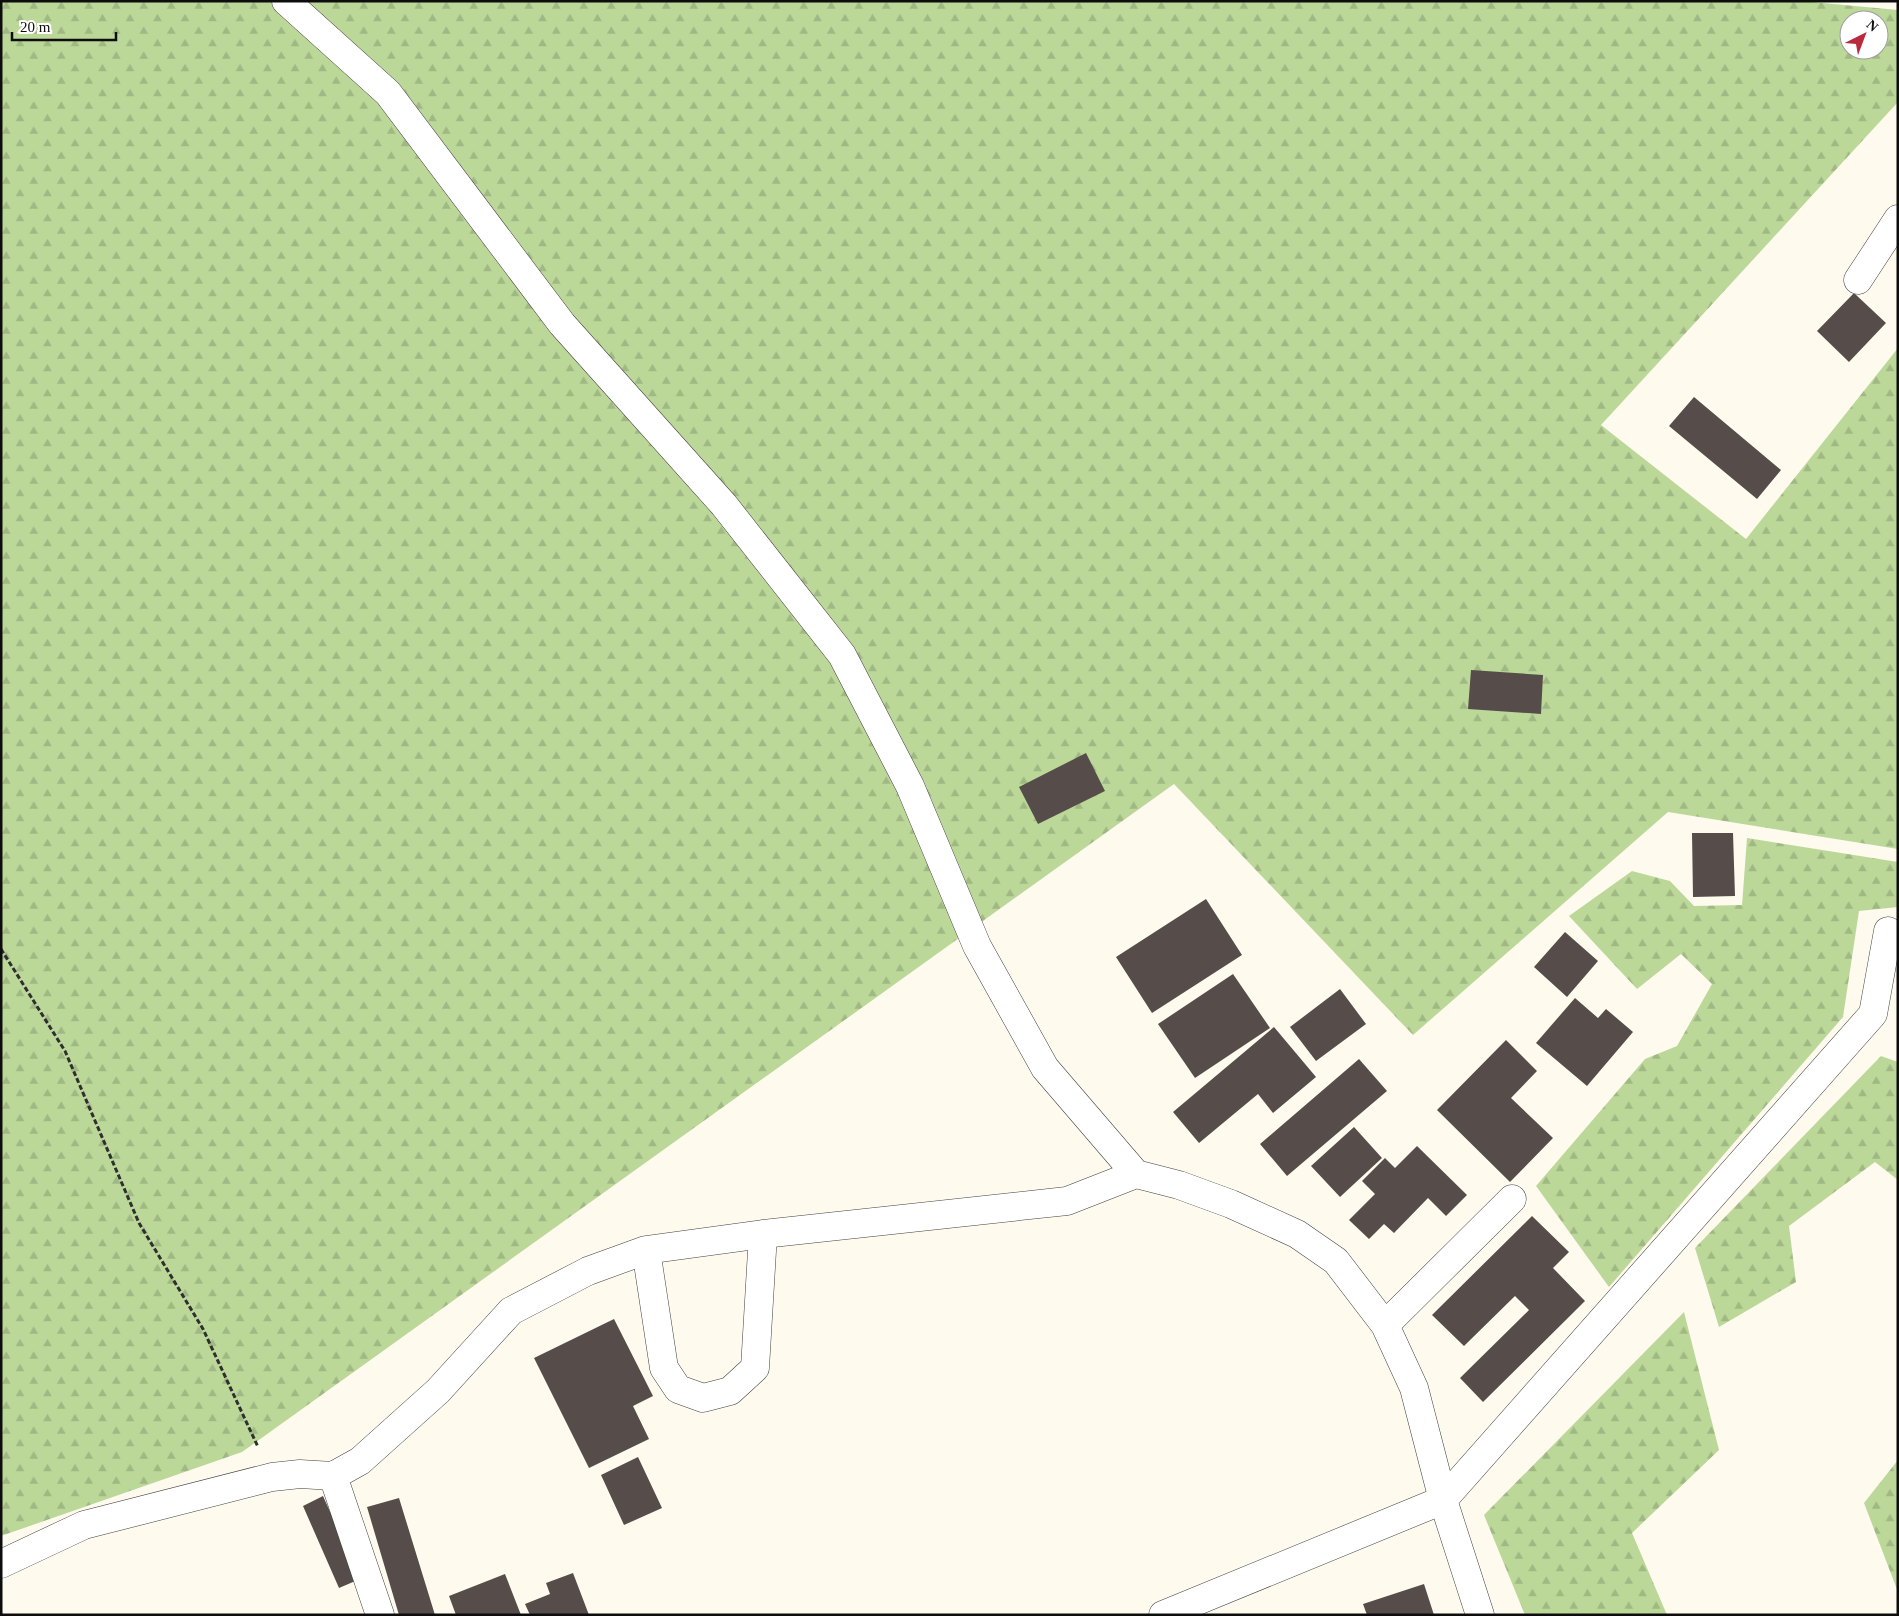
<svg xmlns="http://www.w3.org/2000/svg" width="1899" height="1616" viewBox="0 0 1899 1616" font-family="Georgia,serif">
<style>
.forest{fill:url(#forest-firs);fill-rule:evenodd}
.building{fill:#564d4a}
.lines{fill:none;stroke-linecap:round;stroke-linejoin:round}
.minor-casing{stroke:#404040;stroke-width:29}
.path{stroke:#2f2f2f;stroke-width:3;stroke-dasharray:5 2.5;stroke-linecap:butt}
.minor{stroke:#fff;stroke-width:28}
</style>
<defs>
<pattern id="forest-firs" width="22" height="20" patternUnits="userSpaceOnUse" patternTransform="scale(1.25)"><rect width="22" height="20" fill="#bcd899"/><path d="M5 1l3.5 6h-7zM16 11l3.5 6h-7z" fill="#a0b883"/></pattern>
</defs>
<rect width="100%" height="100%" fill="#fefaee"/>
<path class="forest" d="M1 1H1801L1898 10V102L1601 425 1746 539 1898 348V849L1668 812 1413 1035 1174 784 242 1452 1 1536ZM1849 20H1879V50H1849Z
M1747 838 1898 862V907L1859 911 1843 1017 1609 1287 1536 1186 1645 1059 1677 1046 1712 984 1681 954 1637 989 1569 916 1632 871 1670 881 1694 906 1742 905Z
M1881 1056 1898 1062V1180L1875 1162 1789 1226 1796 1282 1719 1327 1695 1248Z
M1684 1312 1719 1450 1632 1533 1667 1615H1525L1484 1515Z
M1898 1460V1592L1864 1503Z"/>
<path class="building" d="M1854 293 1886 323 1849 362 1817 331Z
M1694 397 1781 470 1757 499 1669 426Z
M1471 670 1543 675 1541 714 1468 709Z
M1086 753 1105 791 1038 824 1019 787Z
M1692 833H1733L1735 896 1693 897Z
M1206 899 1242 955 1152 1013 1116 957Z
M1565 932 1598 961 1567 997 1534 967Z
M1233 974 1270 1028 1195 1078 1158 1024Z
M1340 989 1366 1024 1316 1061 1290 1027Z
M1575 998 1598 1018 1606 1009 1633 1032 1587 1086 1536 1043Z
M1274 1027 1316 1077 1273 1113 1258 1094 1199 1143 1173 1112Z
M1506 1040 1537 1071 1511 1098 1553 1138 1510 1182 1437 1110Z
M1359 1059 1387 1091 1287 1176 1260 1144Z
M1354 1127 1382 1158 1340 1197 1311 1166Z
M1417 1146 1467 1195 1446 1216 1428 1198 1394 1233 1384 1224 1369 1239 1349 1220 1375 1194 1362 1181 1385 1158 1395 1168Z
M1532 1216 1569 1252 1553 1268 1585 1301 1483 1402 1460 1378 1529 1310 1515 1296 1464 1346 1432 1315Z
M614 1319 653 1396 633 1406 649 1439 589 1468 534 1358Z
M638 1457 662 1508 624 1525 601 1475Z
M323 1496 360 1579 339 1588 303 1506Z
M399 1498 435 1615H399L367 1507Z
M573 1573 589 1615H530L525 1604 550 1594 546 1583Z
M505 1574 521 1615H456L449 1596Z
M1424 1584 1434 1615H1367L1363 1604Z"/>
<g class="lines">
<g class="minor-casing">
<path id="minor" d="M286 1 388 93 562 324 724 505 842 655 910 786 977 946 1045 1068 1136 1174 1179 1185 1231 1204 1297 1234 1336 1261 1385 1325 1414 1388 1443 1500 1480 1615
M1858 280 1898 219
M646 1250 664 1368 678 1389 703 1398 730 1391 755 1368 763 1234
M1385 1325 1512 1199
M333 1476 380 1615
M1 1564 84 1525 272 1477 300 1474 333 1476 360 1461 438 1391 511 1311 588 1271 646 1250 763 1234 1067 1201 1136 1174
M1163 1615 1443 1500 1873 1014 1888 931"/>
</g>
<path class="path" d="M1 949 65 1051 139 1223 203 1329 258 1447"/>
<use href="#minor" class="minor"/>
</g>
<rect width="1899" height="1616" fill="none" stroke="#0d0d0d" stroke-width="5"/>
<g transform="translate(1864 35) rotate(42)"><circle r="24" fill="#ffffff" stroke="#9e9e9e"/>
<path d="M0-4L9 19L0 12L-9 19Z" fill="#b92a3f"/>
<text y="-8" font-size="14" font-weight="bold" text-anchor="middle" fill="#0d0d0d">N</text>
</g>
<path d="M12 32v8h104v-8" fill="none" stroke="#0d0d0d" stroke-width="2.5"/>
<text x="20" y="32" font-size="15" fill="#0d0d0d" stroke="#ffffff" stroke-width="4" paint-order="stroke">20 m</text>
</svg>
